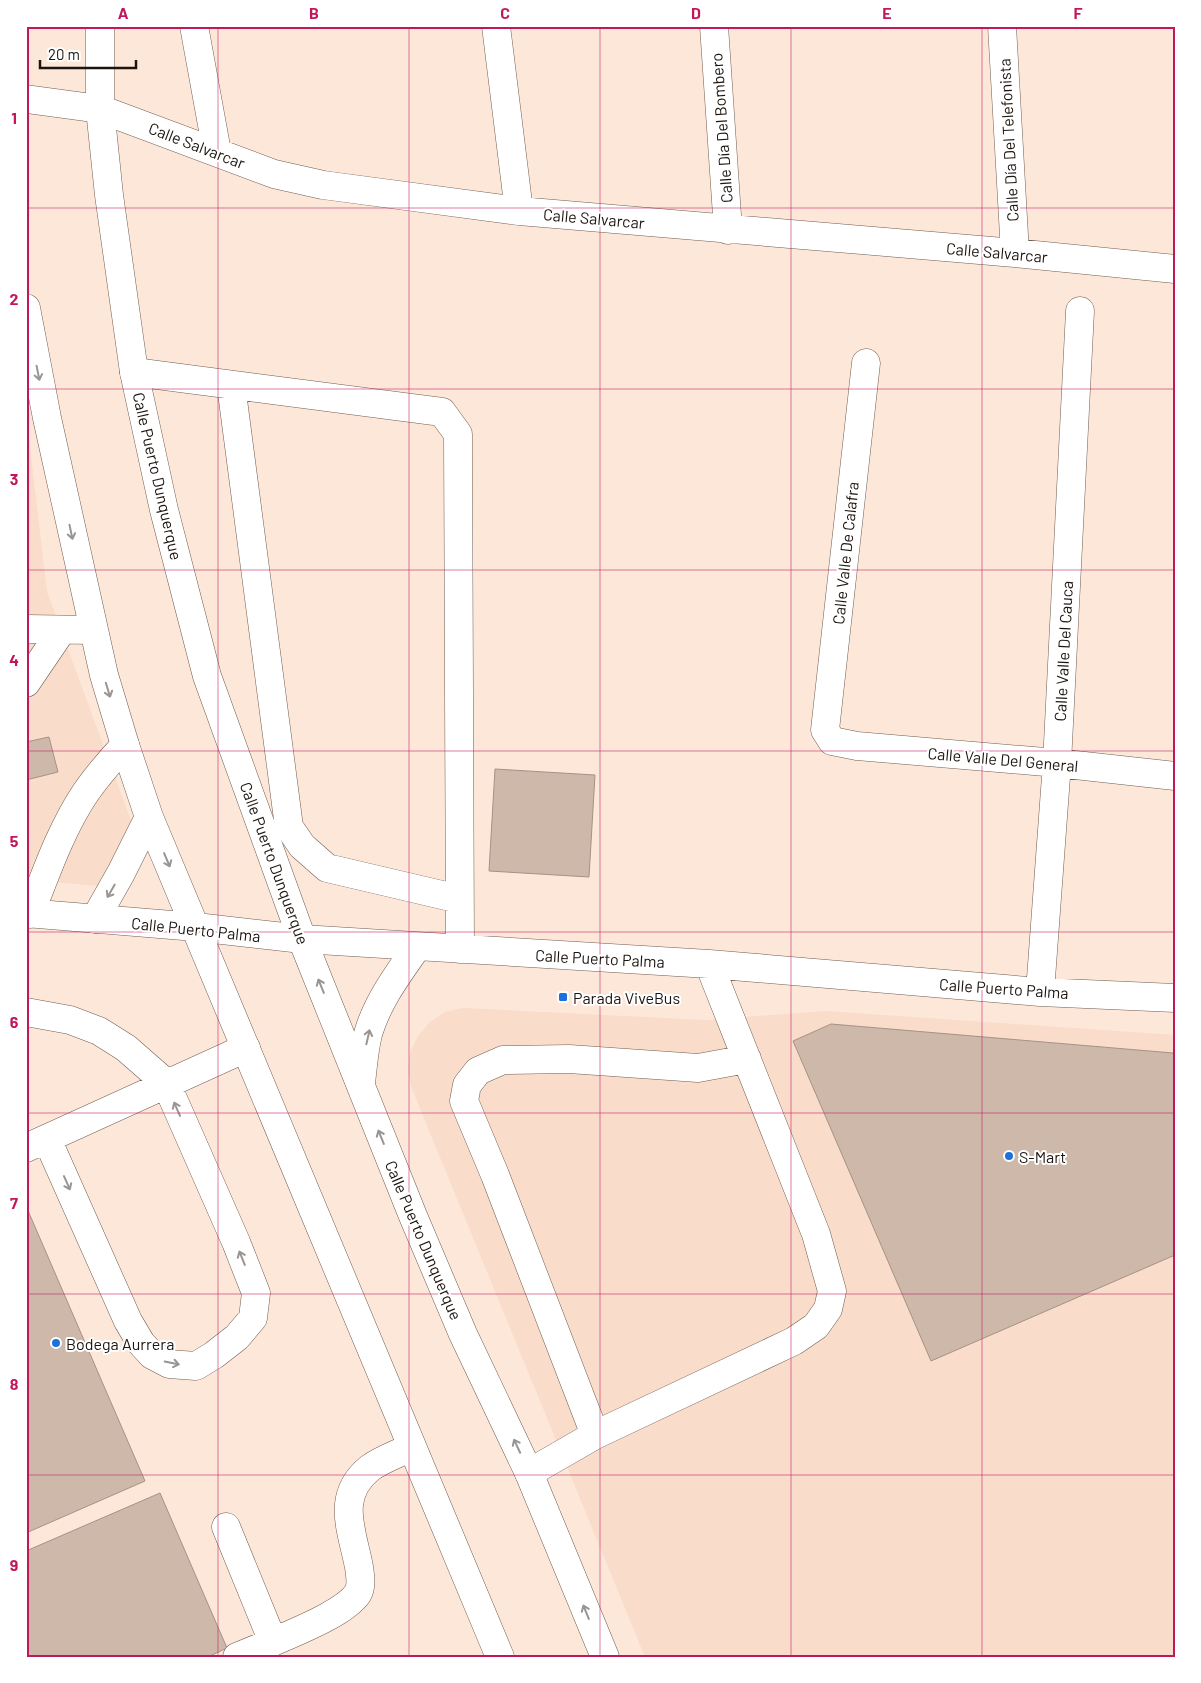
<svg xmlns="http://www.w3.org/2000/svg" width="1201" height="1683" viewBox="0 0 1201 1683" font-family="Barlow,sans-serif">
<style>
.built{fill:#f9dcc9}
.building{fill:#cdb8aa;stroke:#a69285}
.lines{fill:none;stroke-linecap:round;stroke-linejoin:round}
.minor-casing{stroke:#705d51;stroke-width:29}
.major-casing{stroke:#705d51;stroke-width:29}
.minor{stroke:#fff;stroke-width:28}
.major{stroke:#fff;stroke-width:28}
.oneway{stroke:#999593}
.grid{fill:none;stroke:#c2185b;stroke-width:1;stroke-opacity:0.55}
.poi-dot{fill:#1c71db;stroke:#fff;stroke-width:2}
.labels{text-anchor:middle;dominant-baseline:central;stroke-width:4;stroke-linejoin:round;paint-order:stroke}
.street-label{font-size:16px;fill:#1c140f;stroke:#fff}
.poi-label{font-size:16px;fill:#1c140f;stroke:#fff;text-anchor:start}
.neatline{fill:none;stroke:#c2185b;stroke-width:2}
.grid-label{font-size:16px;text-anchor:middle;font-weight:bold;fill:#c2185b}
</style>
<rect width="100%" height="100%" fill="#fde7d9"/>
<path class="built" d="M26 413 47 592 141 848 123 888 26 880Z
M463 1008 705 1020 825 1011 1175 1035V1657H645L412 1089 408 1071 410 1053 418 1036 430 1022 445 1012Z"/>
<path class="building" d="M49 737 58 772 26 780V742Z
M495 769 595 775 589 877 489 871Z
M831 1024 1173 1053 1175 1057V1255L931 1361 793 1041Z
M26 1206 145 1481 26 1533Z
M160 1493 227 1648 208 1657H26V1551Z"/>
<g class="lines">
<g class="minor-casing">
<path id="minor" d="M194 26 217 152
M496 26 519 211
M714 26 728 230
M1002 26 1015 253
M26 99 100 109 274 174 323 185 519 211 1015 253 1175 269
M866 363 825 730 832 741 857 746 1057 763 1175 776
M134 372 442 412 458 434 460 949
M231 385 289 827 302 846 327 868 459 899
M26 629 93 630
M26 683 62 630
M26 913 196 927 302 939 709 964 1040 992 1175 998
M30 914C46 873 61 829 86 792 98 775 111 760 125 745
M1040 992 1057 763 1080 311
M26 1012 70 1020 99 1031 126 1048 166 1083 236 1242 256 1293 253 1318 237 1337 214 1355 196 1366 169 1364 152 1355 141 1343 128 1321 47 1139
M26 1148 246 1048
M595 1435 495 1175 464 1101 467 1085 478 1071 503 1060 569 1059 698 1068 747 1059
M529 1473 595 1435 794 1341 816 1326 828 1309 832 1291 816 1234 709 964
M226 1527 273 1642C295 1632 345 1613 358 1593 362 1586 360 1574 359 1567 352 1530 335 1496 370 1468 382 1459 398 1454 411 1447
M237 1657 273 1642"/>
</g>
<g class="major-casing">
<path id="major" d="M100 26V109L109 195 134 372 164 510 207 676 302 939 413 1216 463 1334 529 1473 605 1657
M26 308 47 418 104 675 125 745 149 817 500 1657
M95 919 121 873 149 817
M361 1083C363 1067 364 1050 368 1034 377 1002 398 974 417 947"/>
</g>
<use href="#minor" class="minor"/>
<use href="#major" class="major"/>
</g>
<defs><path id="oneway-shaft" d="M-6 0H5M1.5-3L5.5 0L1.5 3" fill="none" stroke-width="1.6" stroke-linecap="round" stroke-linejoin="round" transform="scale(1.25)"/></defs>
<g class="oneway">
<use href="#oneway-shaft" transform="translate(38 373) rotate(79)"/>
<use href="#oneway-shaft" transform="translate(71 532) rotate(78)"/>
<use href="#oneway-shaft" transform="translate(108 690) rotate(73)"/>
<use href="#oneway-shaft" transform="translate(167 860) rotate(67)"/>
<use href="#oneway-shaft" transform="translate(111 891) rotate(120)"/>
<use href="#oneway-shaft" transform="translate(321 986) rotate(-112)"/>
<use href="#oneway-shaft" transform="translate(368 1037) rotate(-77)"/>
<use href="#oneway-shaft" transform="translate(177 1109) rotate(-114)"/>
<use href="#oneway-shaft" transform="translate(381 1137) rotate(-112)"/>
<use href="#oneway-shaft" transform="translate(67 1183) rotate(66)"/>
<use href="#oneway-shaft" transform="translate(242 1258) rotate(-112)"/>
<use href="#oneway-shaft" transform="translate(172 1363) rotate(12)"/>
<use href="#oneway-shaft" transform="translate(517 1446) rotate(-115)"/>
<use href="#oneway-shaft" transform="translate(586 1612) rotate(-112)"/>
</g>
<path class="grid" d="M218 26V1657M409 26V1657M600 26V1657M791 26V1657M982 26V1657M26 208H1175M26 389H1175M26 570H1175M26 751H1175M26 932H1175M26 1113H1175M26 1294H1175M26 1475H1175"/>
<g class="poi-dot">
<rect x="558" y="992" width="10" height="10" rx="2.5"/>
<circle cx="1009" cy="1156" r="5"/>
<circle cx="56" cy="1343" r="5"/>
</g>
<g class="labels">
<g class="street-label">
<text transform="translate(721 128) rotate(-94)">Calle Día Del Bombero</text>
<text transform="translate(1008 140) rotate(-93)">Calle Día Del Telefonista</text>
<text transform="translate(197 145) rotate(21)">Calle Salvarcar</text>
<text transform="translate(594 218) rotate(5)">Calle Salvarcar</text>
<text transform="translate(997 252) rotate(5)">Calle Salvarcar</text>
<text transform="translate(158 476) rotate(77)">Calle Puerto Dunquerque</text>
<text transform="translate(845 553) rotate(-84)">Calle Valle De Calafra</text>
<text transform="translate(1063 651) rotate(-87)">Calle Valle Del Cauca</text>
<text transform="translate(1003 759) rotate(5)">Calle Valle Del General</text>
<text transform="translate(275 863) rotate(70)">Calle Puerto Dunquerque</text>
<text transform="translate(196 929) rotate(6)">Calle Puerto Palma</text>
<text transform="translate(600 958) rotate(3)">Calle Puerto Palma</text>
<text transform="translate(1004 988) rotate(4)">Calle Puerto Palma</text>
<text transform="translate(424 1240) rotate(67)">Calle Puerto Dunquerque</text>
</g>
<g class="poi-label">
<text x="573" y="997">Parada ViveBus</text>
<text x="1019" y="1156">S-Mart</text>
<text x="66" y="1343">Bodega Aurrera</text>
</g>
</g>
<rect width="1201" height="1683" fill="none" stroke="#ffffff" stroke-width="55"/>
<path d="M40 60v8h96v-8" fill="none" stroke="#1c140f" stroke-width="2.5"/>
<text x="48" y="60" font-size="15" fill="#1c140f" stroke="#ffffff" stroke-width="4" paint-order="stroke">20 m</text>
<rect x="28" y="28" width="1146" height="1628" class="neatline"/>
<g class="grid-label">
<text x="123" y="19">A</text>
<text x="314" y="19">B</text>
<text x="505" y="19">C</text>
<text x="696" y="19">D</text>
<text x="887" y="19">E</text>
<text x="1078" y="19">F</text>
<text x="14" y="124">1</text>
<text x="14" y="305">2</text>
<text x="14" y="485">3</text>
<text x="14" y="666">4</text>
<text x="14" y="847">5</text>
<text x="14" y="1028">6</text>
<text x="14" y="1209">7</text>
<text x="14" y="1390">8</text>
<text x="14" y="1571">9</text>
</g>
</svg>
